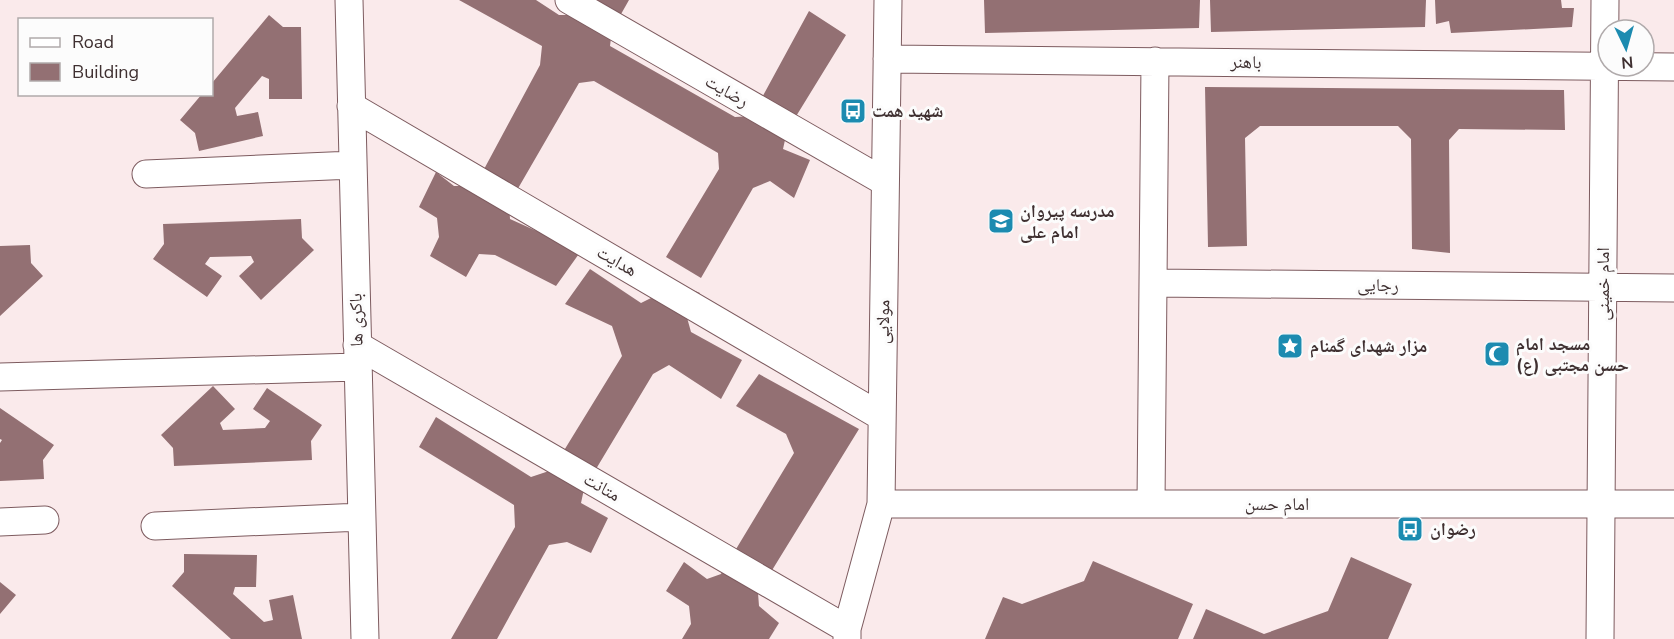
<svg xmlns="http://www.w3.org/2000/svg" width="1674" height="639" viewBox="0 0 1674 639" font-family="'Nunito Sans','Noto Naskh Arabic',sans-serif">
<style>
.building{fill:#937073}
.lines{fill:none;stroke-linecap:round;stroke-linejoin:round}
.street-casing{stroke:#7d5b5f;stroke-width:29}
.street{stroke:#fff;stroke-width:27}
.labels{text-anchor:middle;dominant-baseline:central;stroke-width:6;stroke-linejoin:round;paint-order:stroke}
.street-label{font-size:18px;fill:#3f3031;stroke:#fcfcfc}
.poi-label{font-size:18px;font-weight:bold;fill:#3f3031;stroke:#fcfcfc;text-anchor:start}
</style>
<rect width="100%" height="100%" fill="#faeaeb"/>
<path class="building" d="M459 0H536L559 15H575L583 0H629L612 30 610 46 735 117 752 116 809 11 846 35 787 131 783 149 810 160 794 198 770 181 753 188 701 278 666 257 719 169 718 153 594 81 579 83 509 204 510 219 581 251 556 286 495 255 479 254 466 277 430 256 439 237 437 218 419 207 436 172 454 186H475L540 65 542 46Z
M984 0H1200L1199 28 985 33Z
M1210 0H1426L1425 27 1211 32Z
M1435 0H1561L1562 8H1574L1572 27 1451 33 1449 21 1436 24Z
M269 15 283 27H301L302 99H269V79L262 76 235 108 237 116 258 112 263 136 199 151 195 133 180 120 202 94H212V83Z
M1205 87 1564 90 1565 130 1459 129 1449 140 1450 253 1412 249 1411 139 1398 126H1260L1245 138 1247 246 1208 247Z
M301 219 302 238 314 250 261 300 239 276 254 262 251 256 210 257 205 264 222 276 207 297 153 259 164 244 163 224Z
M30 245 31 263 43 276 0 316V246Z
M590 269 641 303 655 296 660 277 700 293 686 314 691 332 742 360 721 399 669 365 653 374 584 489 581 503 608 518 591 553 567 542 549 545 497 639H451L515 527 514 505 419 447 436 417 531 477 552 470 622 356 612 326 565 304Z
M759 374 859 429 758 593 759 606 779 623 769 639H682L691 624 689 606 666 591 684 562 707 579 721 574 794 453 786 434 736 406Z
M213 386 235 409 220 423 223 430 265 428 270 421 253 409 267 388 322 425 311 441 312 460 174 466 173 448 161 435Z
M0 408 54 445 43 460 44 479 0 481V443L2 440 0 439Z
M184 554 257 555 256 587H235L233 594 264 622 273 620 269 600 293 595 302 639H231L172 586 184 572Z
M1351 557 1412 584 1388 639H1193L1206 609 1264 634 1328 611Z
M1093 561 1193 604 1178 639H985L1003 597 1022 604 1084 581Z
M0 582 16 595 0 614Z"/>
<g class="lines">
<g class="street-casing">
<path id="street" d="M349 0 365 639
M569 0 885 182
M887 59 1674 67
M351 106 882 417
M146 174 353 165
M1154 283 1674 288
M357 345 847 629
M0 377 358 367
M881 504H1674
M1151 504 1155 61
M0 522 45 520
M155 526 361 517
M847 639V629L881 504 888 0
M1600 639 1605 0"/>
</g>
<use href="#street" class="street"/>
</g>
<defs>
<g id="bus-square" transform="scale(1.35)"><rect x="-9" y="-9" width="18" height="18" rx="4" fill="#1c8bb0" stroke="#fcfcfc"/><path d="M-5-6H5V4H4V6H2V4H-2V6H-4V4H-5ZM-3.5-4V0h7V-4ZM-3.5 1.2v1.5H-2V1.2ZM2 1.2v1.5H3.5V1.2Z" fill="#fff"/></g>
<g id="school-square" transform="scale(1.35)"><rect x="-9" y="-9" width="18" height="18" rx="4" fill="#1c8bb0" stroke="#fcfcfc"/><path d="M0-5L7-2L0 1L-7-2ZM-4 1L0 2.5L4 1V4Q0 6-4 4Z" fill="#fff"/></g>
<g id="sight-square" transform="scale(1.35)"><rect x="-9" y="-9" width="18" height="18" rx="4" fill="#1c8bb0" stroke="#fcfcfc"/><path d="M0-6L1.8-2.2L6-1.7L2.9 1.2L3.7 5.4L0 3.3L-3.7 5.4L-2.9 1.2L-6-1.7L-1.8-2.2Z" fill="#fff"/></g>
<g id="mosque-square" transform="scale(1.35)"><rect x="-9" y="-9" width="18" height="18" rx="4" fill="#1c8bb0" stroke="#fcfcfc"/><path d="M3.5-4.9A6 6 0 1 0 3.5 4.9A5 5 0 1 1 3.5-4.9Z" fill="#fff"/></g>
</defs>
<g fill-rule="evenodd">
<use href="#bus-square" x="853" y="111"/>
<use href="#school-square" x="1001" y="221"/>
<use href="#sight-square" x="1290" y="346"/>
<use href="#mosque-square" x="1497" y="354"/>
<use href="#bus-square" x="1410" y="529"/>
</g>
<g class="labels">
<g class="street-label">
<text transform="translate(1246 62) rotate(1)">باهنر</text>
<text transform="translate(727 91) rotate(30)">رضایت</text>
<text transform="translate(617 261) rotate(30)">هدایت</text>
<text transform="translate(1603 284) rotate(-90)">امام خمینی</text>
<text transform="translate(1378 285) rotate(1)">رجایی</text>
<text transform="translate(356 320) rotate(-91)">باکری ها</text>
<text transform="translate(883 322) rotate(-89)">مولايی</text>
<text transform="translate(602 487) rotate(30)">متانت</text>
<text x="1277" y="504">امام حسن</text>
</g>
<g class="poi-label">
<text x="872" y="111">شهید همت</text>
<text x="1020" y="211">مدرسه پیروان<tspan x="1020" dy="21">امام علی</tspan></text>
<text x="1516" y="344">مسجد امام<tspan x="1516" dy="21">حسن مجتبی (ع)</tspan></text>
<text x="1310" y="346">مزار شهدای گمنام</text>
<text x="1430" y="529">رضوان</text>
</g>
</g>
<rect x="18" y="18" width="195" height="78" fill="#fcfcfc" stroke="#b0aaab" stroke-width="1.5"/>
<rect x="30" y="38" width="30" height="9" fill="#ffffff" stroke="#b0aaab" stroke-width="1.5"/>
<text x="72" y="48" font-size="18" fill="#3f3031">Road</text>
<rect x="30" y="63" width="30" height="18" fill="#937073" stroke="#b0aaab" stroke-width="1.5"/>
<text x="72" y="78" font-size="18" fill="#3f3031">Building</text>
<g transform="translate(1626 48) rotate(175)"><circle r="28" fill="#fcfcfc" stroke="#b0aaab" stroke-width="1.5"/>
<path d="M0-4.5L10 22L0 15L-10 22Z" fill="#1c8bb0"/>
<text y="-9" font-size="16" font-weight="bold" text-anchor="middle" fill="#3f3031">N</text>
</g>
</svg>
